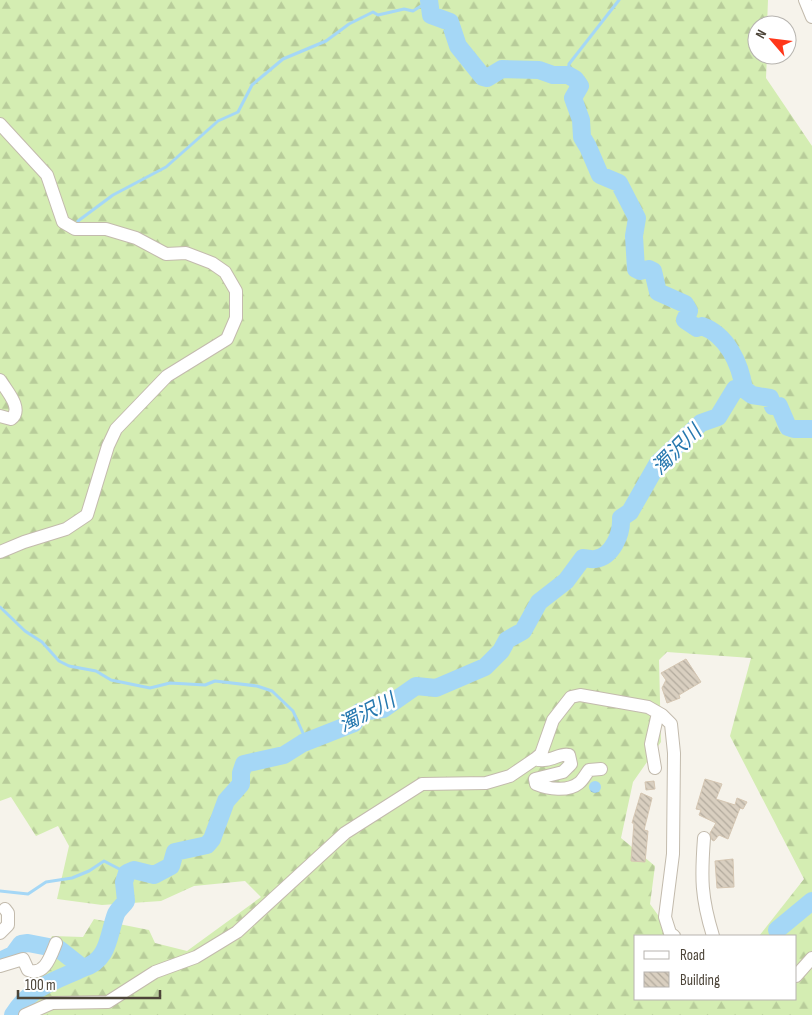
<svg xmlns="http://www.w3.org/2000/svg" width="812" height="1015" viewBox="0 0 812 1015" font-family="'Sofia Sans Condensed','Noto Sans JP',sans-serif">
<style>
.forest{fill:url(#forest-firs);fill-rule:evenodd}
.water{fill:url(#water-ripples)}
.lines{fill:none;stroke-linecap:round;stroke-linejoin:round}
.stream{stroke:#a5d7f6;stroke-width:3}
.river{stroke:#a5d7f6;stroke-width:18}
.building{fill:url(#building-back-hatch);stroke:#d5c6b2}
.minor-casing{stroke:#c3bbad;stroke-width:14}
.minor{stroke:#fff;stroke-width:12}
.labels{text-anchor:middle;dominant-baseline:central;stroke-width:5;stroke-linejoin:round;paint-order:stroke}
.water-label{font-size:20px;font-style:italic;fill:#2678af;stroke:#fff}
</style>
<defs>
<pattern id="forest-firs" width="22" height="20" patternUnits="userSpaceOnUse" patternTransform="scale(1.25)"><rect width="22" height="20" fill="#d4edb2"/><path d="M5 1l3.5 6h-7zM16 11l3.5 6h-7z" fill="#b8cc9a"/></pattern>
<pattern id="water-ripples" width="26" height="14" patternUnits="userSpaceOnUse" patternTransform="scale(1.25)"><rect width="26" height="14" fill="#a5d7f6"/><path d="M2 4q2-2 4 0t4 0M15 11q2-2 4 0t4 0" fill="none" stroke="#89b0c8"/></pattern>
<pattern id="building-back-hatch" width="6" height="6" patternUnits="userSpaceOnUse" patternTransform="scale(1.25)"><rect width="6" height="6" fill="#d9cfc0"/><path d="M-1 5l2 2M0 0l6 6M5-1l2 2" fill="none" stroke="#b2aa9d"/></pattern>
</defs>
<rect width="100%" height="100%" fill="#f6f3eb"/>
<path class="forest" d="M0 0H768L767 25H757V55H767L766 78 812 146V1015H4L31 984 52 936 83 937 94 919 149 930 155 943 187 951 261 897 245 881 194 886 161 901 102 905 57 899 69 846 58 826 36 836 11 797 0 801ZM667 652 751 658 730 736 804 879 759 936H796V999H636V936H673L650 904 655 866 621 838 633 782 661 742 659 660Z"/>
<path class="water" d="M589 787a6 6 0 1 1 12 0a6 6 0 1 1-12 0Z"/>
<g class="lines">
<path class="stream" d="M568 75 569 64 619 0
M78 221 113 195 166 167 218 121 238 112 252 85 283 59 326 41 349 24 373 12 378 15 404 9 413 11 429 1
M0 607 25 631 42 642 59 661 69 666 96 671 111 680 150 688 170 683 205 685 215 681 257 686 272 691 293 711 307 742
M0 891 28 894 46 882 72 878 89 871 104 861 127 873
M776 932 777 930"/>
<path class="river" d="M429 0 431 15 450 22 458 46 483 77 487 78 502 69 539 70 553 75H568L575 79 580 86 573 98 581 120 582 137 588 147 600 175 619 183 637 218 634 236 636 269 640 271 649 269 653 271 658 292 685 304 689 311 685 320 697 328 702 326C727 335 740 363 744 389
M777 930 812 901
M0 961 13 955 21 944 28 943 59 949 83 968C109 961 108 935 116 914 118 909 123 906 126 901L124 882 127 873 134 870 154 875 171 866 175 852 207 845 212 839 226 801 241 784V773L244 764 284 755 303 743 354 723 360 712 383 709 416 686 436 688 485 667 501 651 507 640 523 631 539 602 566 581 583 558C587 558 591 560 595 559 612 557 622 534 621 518L630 512 658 463 701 423 718 417 735 389H744L752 395 770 398 773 406H779L788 427 794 429H812
M13 1015C30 987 55 981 83 968"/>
</g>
<path class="building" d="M686 659 701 682 679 695 680 698 667 703 662 688 666 680 661 673Z
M705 779 722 784 716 799 735 805 737 798 747 802 743 809 740 808 728 839 719 835 714 841 712 840 710 833 716 823 699 815 701 810 696 809Z
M654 781 655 789 646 790 645 782Z
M641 793 652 798 644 830 648 831 645 862 631 861 634 823H632Z
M733 859 734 887 717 888 715 861Z"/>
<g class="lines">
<g class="minor-casing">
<path id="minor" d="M805 0 812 17
M0 124 47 175 63 222 75 229H106L136 238 166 254 186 253 212 263 225 272 236 291V318L227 339 167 376 116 429 108 446 87 515 66 529 24 542 0 552
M0 380C6 390 24 409 11 419L0 416
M535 759C549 764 560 752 569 755L571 764 563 772 535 779 536 784C548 789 568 792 579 783 583 780 586 774 589 770L601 769
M655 768 651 744 658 713
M704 838C701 878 701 897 713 936
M0 933 8 925V913L5 909
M0 966 23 959 28 970C45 977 51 955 56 943
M796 976 812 958
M25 1015 52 1003 108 1002 155 972 196 957 237 932 345 833 422 784 486 783 510 776 535 759 541 754 553 720 571 697 580 695 648 707 662 715 671 724 674 753 673 854 665 917 670 933 674 936"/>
</g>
<use href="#minor" class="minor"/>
</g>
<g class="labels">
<g class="water-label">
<text transform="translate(677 450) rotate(-45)">濁沢川</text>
<text transform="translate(367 713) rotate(-27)">濁沢川</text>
</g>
</g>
<rect x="634" y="935" width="162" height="65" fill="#ffffff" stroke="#b7b4af"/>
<rect x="644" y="951" width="25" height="8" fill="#ffffff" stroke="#b7b4af"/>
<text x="680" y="960" font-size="15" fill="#4c4438">Road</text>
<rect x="644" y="972" width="25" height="15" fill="url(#building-back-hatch)" stroke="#b7b4af"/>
<text x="680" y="985" font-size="15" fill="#4c4438">Building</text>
<g transform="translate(772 40) rotate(298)"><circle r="24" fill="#ffffff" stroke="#b7b4af"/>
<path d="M0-4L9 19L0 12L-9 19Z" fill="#ff371a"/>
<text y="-8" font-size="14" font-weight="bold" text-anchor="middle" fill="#4c4438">N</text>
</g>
<path d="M18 990v8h142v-8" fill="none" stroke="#4c4438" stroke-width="2.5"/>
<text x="25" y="990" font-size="15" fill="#4c4438" stroke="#ffffff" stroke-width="4" paint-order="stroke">100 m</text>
</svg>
